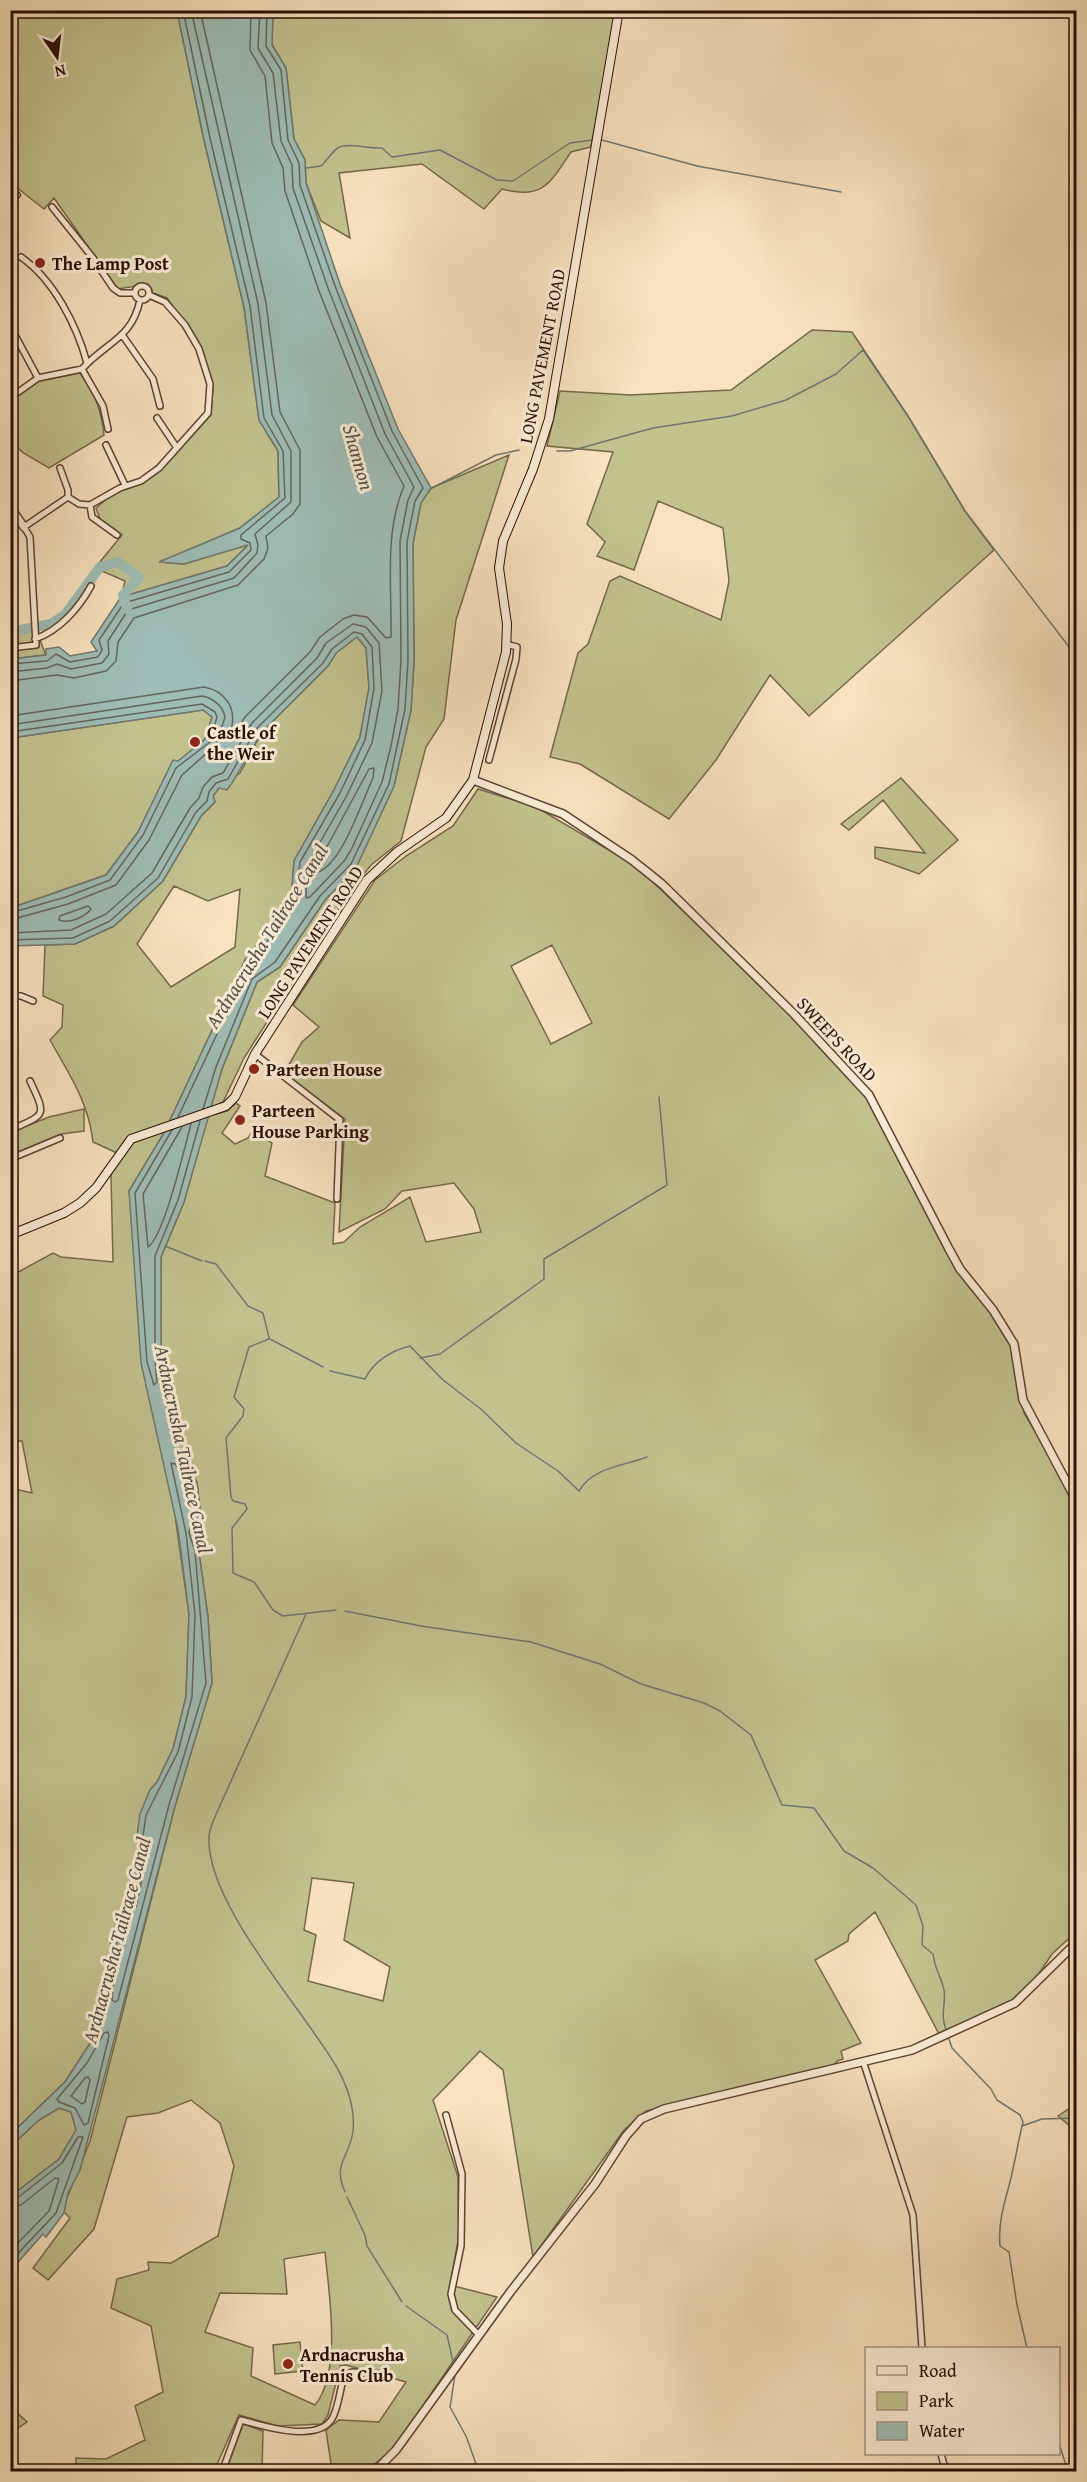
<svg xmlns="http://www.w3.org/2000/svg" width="1087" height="2482" viewBox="0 0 1087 2482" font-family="'Gentium Book Plus',serif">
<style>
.green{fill:#c2c28f;stroke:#766849;stroke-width:1.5;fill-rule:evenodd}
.water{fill:#9ebdb6;stroke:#6f776e;stroke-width:1.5}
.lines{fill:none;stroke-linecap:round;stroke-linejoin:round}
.shore{stroke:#64655c;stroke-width:1.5}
.stream{stroke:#6f776e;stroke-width:1.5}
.river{stroke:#9ebdb6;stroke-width:10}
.minor-casing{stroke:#5d4232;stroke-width:8}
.tertiary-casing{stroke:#5d4232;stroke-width:10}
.secondary-casing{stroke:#290d03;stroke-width:10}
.minor{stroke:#faecd5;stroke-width:5}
.tertiary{stroke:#faecd5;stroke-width:7}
.secondary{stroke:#faecd5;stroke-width:8}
.poi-dot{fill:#8f2418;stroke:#faecd5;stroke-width:2}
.labels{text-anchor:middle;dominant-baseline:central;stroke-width:6;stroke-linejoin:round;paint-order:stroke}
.poi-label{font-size:18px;font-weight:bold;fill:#290d03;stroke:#faecd5;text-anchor:start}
.street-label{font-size:18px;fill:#290d03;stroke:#faecd5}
.water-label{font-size:20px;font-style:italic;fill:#58534b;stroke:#faecd5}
</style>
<rect width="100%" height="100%" fill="#f8e2bf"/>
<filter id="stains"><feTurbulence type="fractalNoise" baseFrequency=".00333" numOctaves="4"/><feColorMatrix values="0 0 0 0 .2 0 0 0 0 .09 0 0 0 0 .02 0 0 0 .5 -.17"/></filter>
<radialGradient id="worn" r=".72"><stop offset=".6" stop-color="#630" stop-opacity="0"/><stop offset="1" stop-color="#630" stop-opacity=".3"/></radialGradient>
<path class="green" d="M610 10 615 17 591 147 571 152C550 183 543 200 502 189L484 209 422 164 339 173 350 238 321 221 306 183 305 160 294 139 286 68 272 45 273 11Z
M10 11H177L204 140 244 307 259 420 278 451 279 497 240 528 161 562 184 564 249 544 227 566 123 597H121L125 581 95 568 122 535 100 519 96 508 115 492 148 479 161 470 211 415 213 385 200 344 167 298 153 293 148 284 118 289 54 198 44 209 11 183Z
M812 330 852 332 908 416 965 511 994 550 809 716 770 675 716 760 669 819 580 764 550 757 578 653 588 644 610 581 620 576 721 620 729 581 723 528 658 501 634 570 597 556 605 542 587 524 613 452 547 446 560 391 631 395 731 390Z
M80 373C95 393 101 409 104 435L49 468C7 443 11 450 11 401L39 381Z
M509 455 456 620 444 719 426 747 401 841 371 865 351 890 244 1058 223 1102 208 1110 222 1069 257 982 280 967 325 900 355 868 394 786 411 710 414 661 413 543 421 503 431 488Z
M38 623V635L46 655 11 659V650L38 647V636L33 643 11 645V629Z
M357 637 366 648 369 688 360 737 334 790 294 861 291 902 245 960 164 1133 129 1191 189 1614 186 1697 173 1749 157 1782 150 1790 137 1836 139 1860 134 1888 106 1973V2003L100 2028 65 2082 11 2134V1488L32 1493 22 1441H11V1276L53 1253 61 1257 113 1262 111 1175 119 1154 93 1142C89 1103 69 1074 50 1040L62 1027 63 1005 43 996 45 945 75 944 114 926 163 881 201 816 215 802 213 796 220 787 240 773 262 732 328 666 336 653ZM174 886 208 901 240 889 235 947 171 987 137 944Z
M203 710 212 717 205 739 170 769 138 832 106 875 11 908V738Z
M901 778 958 840 919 874 875 858V847L925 853 883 800 849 830 841 824Z
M478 789 536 807 636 866 767 991 859 1088 868 1099 943 1242 1011 1344 1024 1413 1069 1488 1076 1524V1932L1052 1954 1036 1978 1007 2005 939 2034 875 1912 849 1934 848 1941 815 1960 861 2043 841 2051 843 2059 837 2061 832 2069 646 2111 624 2130 533 2257 503 2070 480 2051 433 2100 458 2177 459 2235 450 2285 497 2297 394 2448C368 2471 366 2471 332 2471L326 2430 339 2420 379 2422 406 2382 346 2365 340 2366 328 2415 322 2424 278 2426 239 2415 214 2471H76V2458L106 2459 145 2440 135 2406 163 2392 151 2326 111 2308 117 2279 149 2270 148 2262 171 2263 218 2236 234 2166 220 2123 191 2100 158 2113 127 2117 94 2229 48 2280 33 2268 70 2218 62 2210 90 2141 175 1806 212 1683 208 1617 196 1531 200 1510 197 1482 179 1458 167 1409 161 1361V1257L184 1202 208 1116 227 1111 236 1103 240 1106 222 1133 235 1144 248 1138 253 1130 272 1143 265 1176 335 1203 333 1244 344 1242 360 1227 410 1197 426 1242 481 1232 474 1209 454 1183 402 1191 385 1209 339 1232 345 1119 284 1073 302 1042 319 1027 293 1005 375 880 406 856 453 826ZM552 945 592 1023 551 1044 511 966ZM312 1878 354 1883 344 1940 390 1967 383 2001 308 1981 316 1935 304 1930ZM325 2252C329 2293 342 2372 315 2405L251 2376 253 2348 205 2332 220 2293 287 2294 284 2259Z
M84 1109V1131L61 1134 11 1155V1132L49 1117Z
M1076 2104V2131L1058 2116Z
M59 2108 71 2112 77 2130 59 2159 11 2196V2146L39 2120Z
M300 2342 303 2371 275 2374 273 2345Z
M11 2407 27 2422 11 2433Z
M243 2424 263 2431 262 2471H226Z"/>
<path class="water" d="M177 11H273L272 45 286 68 294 139 305 160 306 183 340 284 398 429 431 488 421 503 413 543 414 661 411 710 394 786 356 868 325 900 280 967 257 982 222 1069 184 1202 161 1257V1361L167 1409 179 1458 197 1482 200 1510 196 1531 208 1617 212 1683 175 1806 80 2170 68 2193 64 2213 46 2237 43 2234 11 2270V2196L59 2159 76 2130 71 2112 59 2108 39 2120 11 2146V2134L65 2082 100 2028 106 2003 111 1940 121 1910 130 1905 139 1860 137 1836 140 1814 150 1790 157 1782 173 1749 186 1697 189 1614 178 1529 141 1363 129 1191 164 1133 245 960 291 902 294 861 334 790 360 737 369 688 366 648 357 637 336 653 328 666 262 732 232 783 227 790 219 788 213 796 215 802 201 816 163 881 114 926 75 944 11 946V908L106 875 138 832 173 760 178 761 205 739 212 717 203 710 11 738V659L46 655V649L59 647 70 656 97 651 91 642 121 597 227 566 248 545 184 564 159 562 240 528 279 497 278 451 259 420 244 307 204 140Z"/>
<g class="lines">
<path class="shore" d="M10 664 47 661 56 654 70 662 98 657 102 650 99 640 124 603 229 572 251 550 250 543 241 539V535L285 498 283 451 264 418 250 306 210 138 183 10
M10 672 47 668 57 664 71 669 102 663 109 654 108 641 128 610 234 578 257 553 258 545 255 534 291 502V451L272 415 258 304 191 10
M10 681 57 675 74 678 106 671 116 661 118 642 134 618 238 585 264 559 268 548 266 536 293 514 300 504V450L280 412 266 303 200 10
M10 716 204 687C226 691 237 709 231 730L235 732 246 716 310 652 320 637 343 619 354 615 367 617 386 638 391 637C392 587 384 533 404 486L377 437 319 291 285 191 283 168 272 143 265 76 250 50 251 10
M10 725 202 696C213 698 223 706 225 717L216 745 182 775 149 840 116 885 68 904 10 920
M10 732 202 704 215 712 217 717 210 742 176 768 143 835 110 880 66 897 10 913
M374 768 373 778C362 801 342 864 318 872L316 867 369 769Z
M88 906 91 909C85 917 69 924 59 920L60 916Z
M10 933 71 930 106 914 152 873 190 808 199 798 203 787 212 777 223 773 252 723 317 658 326 643 353 624 366 627 379 643 382 691 372 743 346 797 307 865 306 898 310 897 345 860 352 848 382 782 391 746 398 709 401 660 400 541 408 500 414 487 385 434 328 288 293 188 292 165 281 141 273 73 258 48 260 10
M10 940 73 938 110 921 158 878 196 812 207 801 209 792 216 783 228 779 257 728 323 663 332 649 354 632 362 634 372 647 374 688 365 740 340 793 300 862 296 904 250 964 178 1117
M203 1109 216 1067 252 979 275 962 320 896 351 864 389 784 405 709 408 660 407 542 415 501 423 488 392 431 335 286 300 185 299 163 288 140 281 70 266 46 267 10
M182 1127 143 1194 148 1247C164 1237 185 1146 191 1124
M172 1130 135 1193 147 1362 154 1385 157 1382 155 1361V1256L178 1200 200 1121
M171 1463 175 1464 191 1485 194 1510 189 1533 195 1551 206 1683 169 1805 118 2000 115 2002 112 2000 117 1941 126 1915 136 1907 140 1889 145 1861 143 1836 146 1815 178 1752 192 1697 195 1614 186 1533Z
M104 2033 108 2032 109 2036 88 2123 84 2125 75 2108 59 2102 57 2099 87 2063Z
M85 2078 88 2077 90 2080 85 2102 82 2104 71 2096Z
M10 2200 16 2199 62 2163 78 2137H83L56 2213 10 2262
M10 2208 21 2205 55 2178 59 2179 49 2211 10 2251"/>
<path class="stream" d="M602 140 697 166 841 192
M306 168 321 166C327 161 331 152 338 148 345 142 371 149 382 148L392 157 440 150 497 180 513 181 570 143 592 140
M557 451H570L653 428 732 416 786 400 836 374 863 350 908 416 965 511 1076 656
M430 489 496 455 519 450
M1076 752 1069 762 1076 774
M165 1246 202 1261
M205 1261 216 1264 248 1306 263 1313 269 1338
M269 1339 249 1347 234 1397 244 1409 243 1416 226 1438 231 1497 233 1501 245 1504 247 1509 232 1528 233 1573 254 1582 273 1610 283 1616 336 1610
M270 1339 323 1367
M420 1358 440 1354 544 1279V1259L667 1185 659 1097
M330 1371 365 1379C373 1362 392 1350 410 1346L443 1380 482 1410 516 1443 558 1471 579 1491C593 1467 624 1466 647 1457
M345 1611 421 1626 531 1642 600 1664 641 1684 704 1703 720 1711 751 1735 782 1805 814 1808 844 1851 873 1868 916 1905 923 1926 922 1945 933 1954C935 1970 939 1972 943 1986 948 2000 939 2012 946 2030
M306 1614 218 1810C214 1819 210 1827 209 1836 205 1902 302 2008 336 2066 347 2085 355 2109 353 2131 350 2157 332 2163 345 2192
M949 2039 952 2048 991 2089 997 2100 1020 2115 1023 2122C1018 2142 1015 2162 1010 2182 1004 2204 998 2223 1000 2246L1009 2252 1017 2305 1027 2348
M1022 2126 1042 2119 1076 2118
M347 2197 365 2235 367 2246 402 2302
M406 2306 447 2335 453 2362
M455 2375 450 2407 466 2436 479 2472
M1058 2440 1068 2472"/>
<path class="river" d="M10 632 51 624 65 615 100 567 118 562 139 578 123 595 127 609"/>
<g class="minor-casing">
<path id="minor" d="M10 202 17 195
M52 207 93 258 113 288 120 293H135
M21 257C54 280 77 326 87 363
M135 293a7 7 0 1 1 14 0a7 7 0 1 1-14 0Z
M10 326 38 378
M123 336 153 379 160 406
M10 398 38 378 82 369
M157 418 177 448
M108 429 103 406 82 369C106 342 132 339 140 300
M106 445 125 485
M60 468 68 490V497
M90 505 92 517 117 535
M35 639C60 630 79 608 91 586
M10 648 36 645 30 537 24 527 68 497 79 504 90 505 120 488 141 481 159 468 208 413 210 384 199 349 185 325 165 302 149 295
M489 760 516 659 517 647 506 644
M10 996H21L33 1001
M255 1054 340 1120 337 1199
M10 1130C46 1114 47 1117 30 1081
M10 1159 60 1138
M864 2064 913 2215 922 2348
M446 2115 462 2174 461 2246 451 2294 455 2310 479 2335
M941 2454 946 2472
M222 2472 241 2420C263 2426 320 2444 333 2417 339 2405 340 2389 344 2376L352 2372 382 2374"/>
</g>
<g class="tertiary-casing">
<path id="tertiary" d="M10 507 24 527
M473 780 563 814 632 860 662 884 794 1014 869 1095 949 1249 960 1269 993 1310 1014 1344 1023 1400 1076 1500
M374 2472 396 2450 511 2291 595 2184 626 2136 641 2119 664 2109 912 2050 1015 2003 1076 1943"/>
</g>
<g class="secondary-casing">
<path id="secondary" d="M10 1235 64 1213 80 1203 96 1188 131 1139 226 1106 235 1097 255 1054 367 880 397 852 446 818 473 780 506 652 507 624 499 568 503 541 533 469 549 419 619 10"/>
</g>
<use href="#minor" class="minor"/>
<use href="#tertiary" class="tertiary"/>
<use href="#secondary" class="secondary"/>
</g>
<g class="poi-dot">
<circle cx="40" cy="263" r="6"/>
<circle cx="195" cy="742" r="6"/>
<circle cx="254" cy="1069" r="6"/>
<circle cx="240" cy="1120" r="6"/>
<circle cx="288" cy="2364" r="6"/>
</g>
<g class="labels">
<g class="poi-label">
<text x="52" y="263">The Lamp Post</text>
<text x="207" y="732">Castle of<tspan x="207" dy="21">the Weir</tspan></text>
<text x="266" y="1069">Parteen House</text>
<text x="252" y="1110">Parteen<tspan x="252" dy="21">House Parking</tspan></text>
<text x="300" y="2354">Ardnacrusha<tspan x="300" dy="21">Tennis Club</tspan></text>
</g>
<g class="street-label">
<text transform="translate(542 356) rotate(-79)">LONG PAVEMENT ROAD</text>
<text transform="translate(310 942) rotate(-57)">LONG PAVEMENT ROAD</text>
<text transform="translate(837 1039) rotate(47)">SWEEPS ROAD</text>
</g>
<g class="water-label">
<text transform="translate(359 457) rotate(74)">Shannon</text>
<text transform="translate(266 936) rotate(-58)">Ardnacrusha Tailrace Canal</text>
<text transform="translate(184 1449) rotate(78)">Ardnacrusha Tailrace Canal</text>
<text transform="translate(116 1940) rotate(-75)">Ardnacrusha Tailrace Canal</text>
</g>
</g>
<rect width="1087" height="2482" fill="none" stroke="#f8e2bf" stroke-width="36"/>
<rect x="12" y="12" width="1063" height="2458" fill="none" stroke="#290d03" stroke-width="3"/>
<rect x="18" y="18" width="1051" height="2446" fill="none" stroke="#290d03" stroke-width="1.5"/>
<rect x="865" y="2347" width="195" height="108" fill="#faecd5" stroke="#a69381" stroke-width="1.5"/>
<rect x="877" y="2366" width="30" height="9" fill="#faecd5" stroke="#a69381" stroke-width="1.5"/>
<text x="919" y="2377" font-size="18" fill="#290d03">Road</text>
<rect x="877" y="2392" width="30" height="18" fill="#c2c28f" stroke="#a69381" stroke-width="1.5"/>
<text x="919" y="2407" font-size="18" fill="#290d03">Park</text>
<rect x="877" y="2422" width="30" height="18" fill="#9ebdb6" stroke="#a69381" stroke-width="1.5"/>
<text x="919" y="2437" font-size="18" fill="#290d03">Water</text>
<g transform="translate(57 57) rotate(166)" stroke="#faecd5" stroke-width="4.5" paint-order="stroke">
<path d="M0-4.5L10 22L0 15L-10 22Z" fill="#290d03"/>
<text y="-9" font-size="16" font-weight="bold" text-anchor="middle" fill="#290d03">N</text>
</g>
<rect width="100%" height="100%" filter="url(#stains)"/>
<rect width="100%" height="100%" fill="url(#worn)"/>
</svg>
